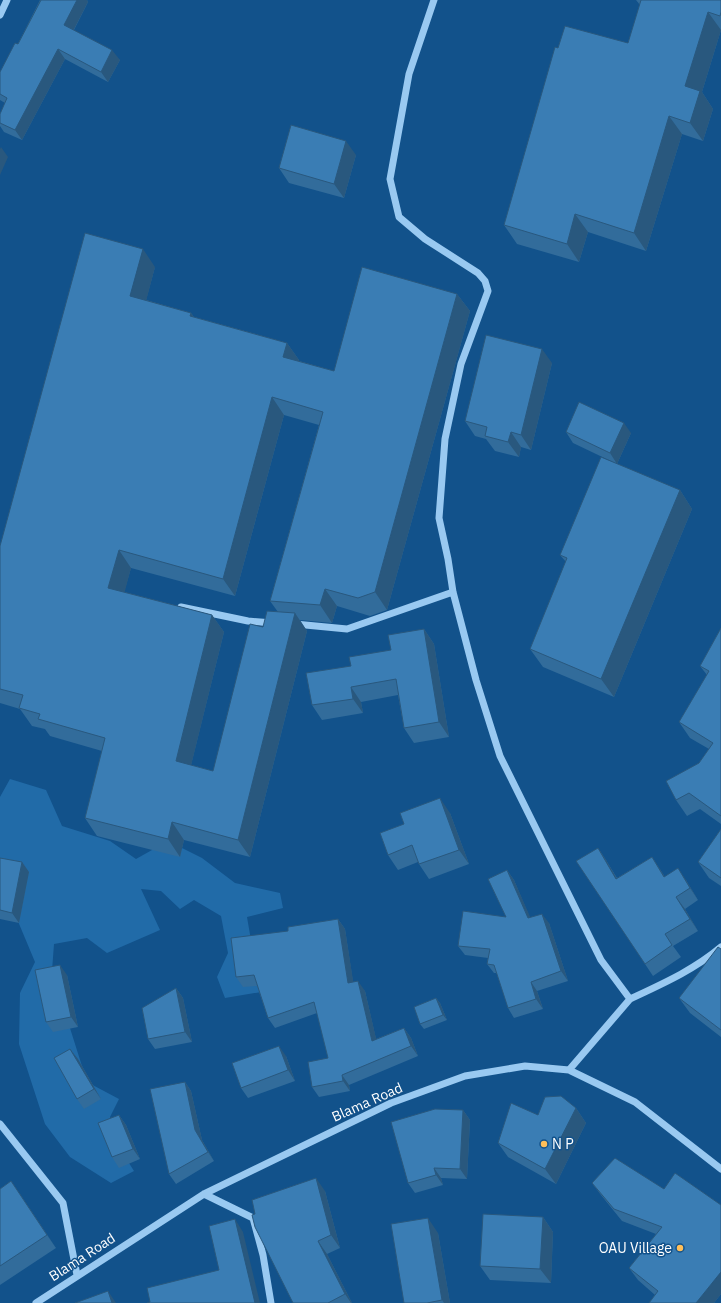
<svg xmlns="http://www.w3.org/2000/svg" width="721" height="1303" viewBox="0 0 721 1303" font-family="'IBM Plex Sans',sans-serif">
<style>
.green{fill:#216ba8}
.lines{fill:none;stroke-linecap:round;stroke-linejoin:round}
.minor{stroke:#99c9f1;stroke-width:7}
.wall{fill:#326c9b;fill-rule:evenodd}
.shaded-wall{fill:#29587e}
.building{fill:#3a7db4;stroke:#29587e}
.poi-dot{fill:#ffbf59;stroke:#12528b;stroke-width:1.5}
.labels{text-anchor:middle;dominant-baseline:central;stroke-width:3;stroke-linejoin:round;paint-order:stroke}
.street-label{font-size:14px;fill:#fff;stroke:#12528b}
.poi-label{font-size:14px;fill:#fff;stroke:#12528b;text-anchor:start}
</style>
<rect width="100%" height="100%" fill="#12528b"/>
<path class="green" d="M10 779 46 790 62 826 110 841 136 859 168 841 202 858 235 883 280 893 283 908 247 917 253 952 285 988 225 998 217 977 228 953 221 916 194 900 180 909 161 891 141 889 160 930 107 953 87 938 54 944 52 971 87 1082 119 1099 110 1117 115 1141 134 1171 111 1183 70 1157 45 1124 19 1044 20 993 35 962 12 907 0 872V797Z"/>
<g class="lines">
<path class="minor" d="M434 0 409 74 390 179 399 217 425 239 478 273 485 281 488 291 461 364 445 439 439 518 448 559 453 592 476 680 500 756 601 960 630 999 569 1070
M0 15 7 0
M181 607 248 621 273 623
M295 624 347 629 453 592
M630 999C662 984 694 970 721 947
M0 1124 63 1203 77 1275
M204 1194 253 1218 263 1255 271 1303
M36 1303 204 1194 391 1103 465 1076 525 1066 569 1070 635 1102 721 1169"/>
</g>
<path class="wall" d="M40 0H87L88 2 74 30 120 60 108 82 65 59 22 140 4 132 0 126V114L5 103 0 100V72L18 44Z
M636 0H721V30L702 92 713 109 703 141 682 134 646 251 588 232 579 262 517 244 504 225 558 48 628 43 640 5Z
M356 155 344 198 289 183 279 168Z
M155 267 146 300 191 313 194 317 287 343 299 360V361L334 371 457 294 470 311 387 610 370 616 337 606 332 623 300 620 307 631 250 857 184 840 180 857 97 836 85 818 102 751 50 736 45 729 32 726 20 709 0 703V546ZM284 415 319 425 270 601 278 612 263 627 213 771 191 765 224 632 212 615 124 592 131 568 235 596Z
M552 363 531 450 521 447 519 457 495 451 486 439 475 436 465 421Z
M566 432 631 433 617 464 573 443Z
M680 490 692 509 614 697 543 667 530 649 566 562 560 555Z
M721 628V824L700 809 687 816 676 800 699 763 709 749 690 738 679 722 707 675 700 666Z
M424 629 434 644 449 737 414 743 404 728 398 695 361 702 363 713 322 720 312 705 351 666 391 650Z
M450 813 469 864 429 879 419 864 418 862 398 870 388 855Z
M721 829V886L709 878 698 862Z
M598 848 606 860 617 878 652 857 665 877 686 880 698 900 685 909 698 931 673 946 681 957 653 976 645 964Z
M0 858 22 862 29 872 19 923 0 919Z
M507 870 514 880 530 918 549 923 568 981 537 991 543 1009 514 1018 508 1008 497 973H494L487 964 488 958 465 955 458 946 506 917Z
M338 919 345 929 353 982 365 991 376 1039 404 1028 411 1038 418 1056 349 1085 350 1091 319 1097 312 1087 328 1058 317 1013 275 1028 268 1018 257 986 243 987 236 977 288 931Z
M721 949V1037L690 1013 679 998Z
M67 975 78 1027 53 1032 46 1022Z
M176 988 183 998 192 1042 155 1049 148 1039Z
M436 998 440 1003 447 1020 424 1029 420 1024Z
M286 1056 295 1081 248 1098 241 1088Z
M78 1059 101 1099 84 1109 77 1099Z
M185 1082 191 1091 202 1140 214 1161 176 1184 169 1174Z
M576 1108 586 1123 556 1184 508 1157 498 1143 538 1115Z
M463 1110 470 1120 467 1179 441 1178 443 1185 415 1193 408 1183Z
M119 1115 126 1125 140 1159 119 1168 112 1157Z
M615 1158 721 1294 714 1303H649L655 1295 638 1280 629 1268 656 1234 622 1221 601 1195 592 1183Z
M11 1181 56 1248 0 1285V1189Z
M325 1191 340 1248 327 1254 352 1303H293Z
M543 1217 553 1232 551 1283 490 1280 480 1266Z
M438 1233 450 1303H404Z"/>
<path class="shaded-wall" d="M77 0H87L88 2 71 35 64 25Z
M708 12 721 30 702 92 713 109 703 141 690 123 685 86Z
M58 49 65 59 22 140 15 130Z
M112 50 120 60 108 82 101 72Z
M669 116 682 134 646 251 634 233Z
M346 141 356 155 344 198 334 184Z
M1 147 8 157 0 175V149Z
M575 214 588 232 579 262 567 244Z
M143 249 155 267 143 313 130 296Z
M457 294 470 311 387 610 375 592Z
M191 313 203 330 190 316Z
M287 343 299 360 295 374 283 357Z
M542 349 552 363 531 450 521 435Z
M272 397 284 415 235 596 223 579Z
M624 423 631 433 617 464 610 453Z
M511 432 521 447 519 457 508 442Z
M680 490 692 509 614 697 601 679Z
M119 550 131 568 121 606 108 588Z
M325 589 337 606 332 623 320 605Z
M295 613 307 631 250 857 238 840Z
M212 615 224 632 188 778 176 761Z
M424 629 434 644 449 737 439 722Z
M351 687 361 702 363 713 353 699Z
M440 798 450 813 469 864 459 850Z
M172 822 184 840 180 857 168 839Z
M598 848 606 860 624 891 616 879Z
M652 857 660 869 672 889 664 877Z
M22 862 29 872 19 923 12 913Z
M678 868 686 880 698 900 690 888Z
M507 870 514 880 535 928 528 918Z
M676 897 685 909 698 931 690 919Z
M542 914 549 923 568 981 561 971Z
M338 919 345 929 355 993 348 983Z
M60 965 67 975 78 1027 71 1017Z
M358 981 365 991 379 1051 372 1041Z
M531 982 537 991 543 1009 536 999Z
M176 988 183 998 192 1042 185 1032Z
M436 998 440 1003 447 1020 443 1015Z
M404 1028 411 1038 418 1056 411 1046Z
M279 1046 286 1056 295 1081 288 1070Z
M70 1049 78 1059 101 1099 94 1089Z
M342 1075 349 1085 350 1091 343 1081Z
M185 1082 191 1091 202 1140 214 1161 208 1152 195 1130Z
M576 1108 586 1123 556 1184 545 1169Z
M463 1110 470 1120 467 1179 460 1169Z
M119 1115 126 1125 140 1159 133 1149Z
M434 1168 441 1178 443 1185 436 1175Z
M316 1178 325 1191 340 1248 331 1235Z
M11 1181 20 1194 56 1248 47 1235Z
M543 1217 553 1232 551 1283 540 1269Z
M428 1218 438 1233 450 1303H444L442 1300Z
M235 1219 243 1232 260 1303H255Z
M318 1241 327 1254 352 1303H351L345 1294Z
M721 1272V1294L714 1303H696Z
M108 1291 116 1303H112Z"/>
<path class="building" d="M41 0H77L64 25 112 50 101 72 58 49 15 130 0 123V114L7 98 0 94V72L15 43 18 44Z
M641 0H721V12L720 16 708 12 685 86 700 91 690 123 669 116 634 233 575 214 567 244 504 225 555 47 558 48 565 26 628 43Z
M291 125 346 141 334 184 279 168Z
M85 233 143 249 130 296 191 313 190 316 287 343 283 357 334 371 362 267 457 294 375 592 358 598 325 589 320 605 270 601 323 412 272 397 223 579 119 550 108 588 212 615 176 761 213 771 250 624 263 627 267 611 295 613 238 840 172 822 168 839 85 818 105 738 38 719 40 714 19 708 23 695 0 689V546Z
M486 335 542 349 521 435 511 432 508 442 485 436 487 427 465 421Z
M579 402 624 423 610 453 566 432Z
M601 457 680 490 601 679 530 649 567 558 560 555Z
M721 628V816L689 793 676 800 666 781 699 763 713 743 679 722 709 671 700 666Z
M424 629 439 722 404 728 396 679 351 687 353 699 312 705 306 673 351 666 349 657 391 650 388 635Z
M440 798 459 850 419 864 412 845 388 855 380 833 404 824 400 813Z
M721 829V878L698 862Z
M598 848 616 879 652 857 664 877 678 868 690 888 676 897 690 919 665 934 672 945 645 964 576 861Z
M0 858 22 862 12 913 0 910Z
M507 870 528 918 542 914 561 971 531 982 536 999 508 1008 494 965 487 964 490 949 458 946 463 911 506 917 488 879Z
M338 919 348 983 358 981 372 1041 404 1028 411 1046 342 1075 343 1081 312 1087 308 1062 328 1058 314 1002 268 1018 254 975 236 977 231 938 288 931V927Z
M718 947 721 949V1030L679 998Z
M60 965 71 1017 46 1022 35 970Z
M176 988 185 1032 148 1039 142 1008Z
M436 998 443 1015 420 1024 414 1007Z
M279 1046 288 1070 241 1088 232 1063Z
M70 1049 94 1089 77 1099 54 1058Z
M185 1082 195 1130 208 1152 169 1174 150 1089Z
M561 1096 576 1108 545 1169 498 1143 511 1103 538 1115 545 1097Z
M435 1109 463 1110 460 1169 434 1168 436 1175 408 1183 391 1122Z
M119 1115 133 1149 112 1157 98 1123Z
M615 1158 664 1189 675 1173 721 1205V1272L696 1303H649L658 1291 629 1268 662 1227 614 1209 592 1183Z
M316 1178 331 1235 318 1241 345 1294 328 1303H293L255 1227 252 1215 255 1214 252 1200Z
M11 1181 47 1235 0 1266V1189Z
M483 1214 543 1217 540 1269 480 1266Z
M428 1218 442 1300 427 1303H404L391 1224Z
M235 1219 255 1303H147L150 1302 147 1288 219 1270 209 1226Z
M108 1291 112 1303H75Z"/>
<g class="poi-dot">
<circle cx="544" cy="1144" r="4"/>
<circle cx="680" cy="1248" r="4"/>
</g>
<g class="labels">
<g class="street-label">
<text transform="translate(367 1102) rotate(-24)">Blama Road</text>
<text transform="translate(82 1257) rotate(-33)">Blama Road</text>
</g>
<g class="poi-label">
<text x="552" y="1144">N P</text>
<text x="672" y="1248" text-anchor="end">OAU Village</text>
</g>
</g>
</svg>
